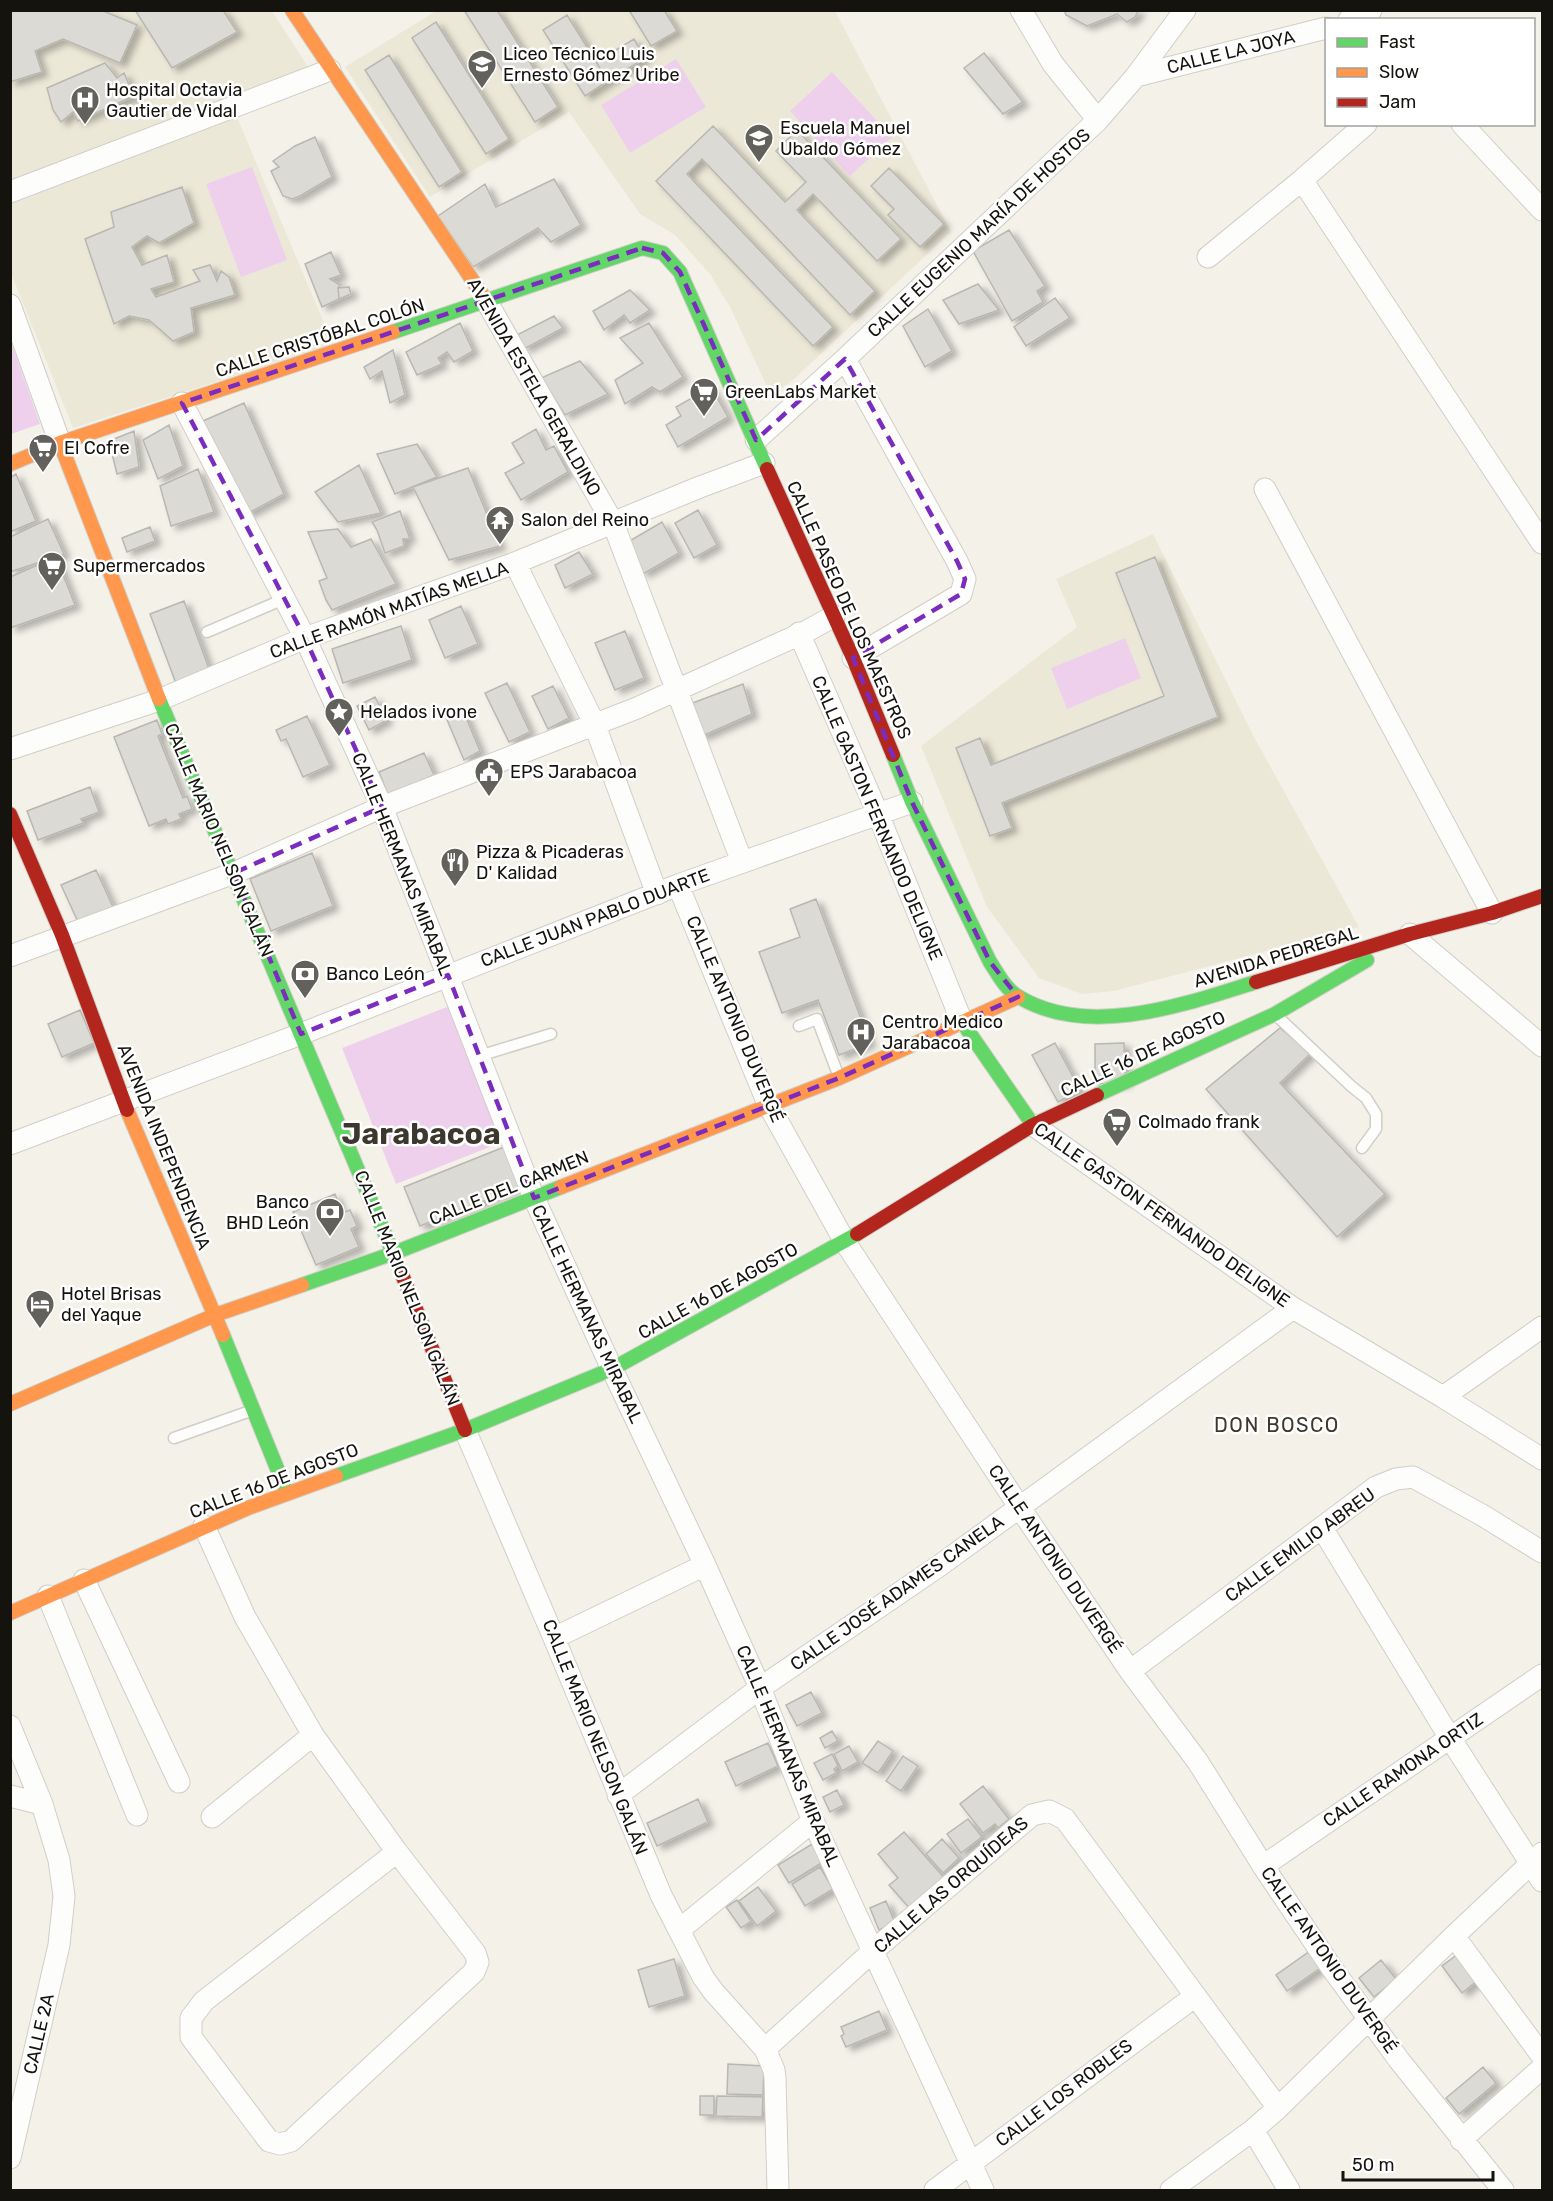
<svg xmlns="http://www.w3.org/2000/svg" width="1553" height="2201" viewBox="0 0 1553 2201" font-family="Rubik,sans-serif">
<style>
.built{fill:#ece8d8}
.green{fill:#eed0ed}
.building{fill:#dcdad4;stroke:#b9b7b1;stroke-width:1.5;filter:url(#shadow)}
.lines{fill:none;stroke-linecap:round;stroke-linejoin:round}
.lane-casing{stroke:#d0cec7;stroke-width:13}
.street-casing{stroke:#d0cec7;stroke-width:23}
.fast-casing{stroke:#d0cec7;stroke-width:16}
.slow-casing{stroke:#d0cec7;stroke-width:16}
.jam-casing{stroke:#d0cec7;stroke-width:16}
.lane{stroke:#fdfdfc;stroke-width:10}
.street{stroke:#fdfdfc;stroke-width:21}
.fast{stroke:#63d668;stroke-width:14}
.slow{stroke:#ff974d;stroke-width:14}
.jam{stroke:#b3261e;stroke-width:14}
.marked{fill:none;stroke:#7b2cbf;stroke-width:4.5;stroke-dasharray:12 8;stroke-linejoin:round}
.labels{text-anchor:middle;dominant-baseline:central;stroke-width:5;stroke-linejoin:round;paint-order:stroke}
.street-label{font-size:18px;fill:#15130e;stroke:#fff}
.poi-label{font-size:18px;fill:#15130e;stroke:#fff;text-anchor:start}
.neighbourhood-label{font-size:20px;letter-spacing:1.5px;fill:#3c382d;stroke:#fff}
.town-label{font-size:30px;font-weight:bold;fill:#3c382d;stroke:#fff}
</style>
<defs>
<filter id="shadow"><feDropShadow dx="6" dy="4" stdDeviation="3" flood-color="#0004"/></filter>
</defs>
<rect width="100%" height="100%" fill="#f4f1e9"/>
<path class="built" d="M11 11H272L310 70 11 180Z
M436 11H835L951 232 793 380 779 390 768 389 730 307 710 274 675 235 640 214 569 112 430 197 345 67Z
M237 117 333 344 73 428 11 273V204Z
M1153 534 1253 735 1359 927 1114 991 1082 994 1039 978 987 907 921 746 1077 627 1056 579Z"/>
<path class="green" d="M676 59 706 107 630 153 601 105Z
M832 72 892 137 850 176 790 111Z
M252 167 287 260 241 277 206 184Z
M12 345 40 424 11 434 10 346Z
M1125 638 1141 678 1067 709 1051 668Z
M452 1005 505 1141 396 1184 342 1048Z"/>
<path class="building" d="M10 10H101L137 25 120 63 63 39 35 51 42 72 10 82Z
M135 10H223L237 32 172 68Z
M464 10H497L558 107 535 122Z
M629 10H664L677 31 651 46Z
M1064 10H1139L1135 17 1127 22 1117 14 1087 26 1066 15Z
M567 15 608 81 585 96 543 30Z
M436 22 509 139 486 154 412 38Z
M634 39 645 58 608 81 596 62Z
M984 53 1023 102 1003 114 964 68Z
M389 55 462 172 439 187 365 70Z
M105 63 117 78 124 73 134 96 78 121 73 112 61 122 53 110 47 88Z
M713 126 785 202 806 182 776 151 797 130 901 239 877 261 813 194 797 210 875 291 850 315 702 159 687 174 833 327 813 346 656 181Z
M315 137 332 177 300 196 292 199 283 196 271 171 279 167 273 161 295 146Z
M889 168 944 224 920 247 888 215 894 209 871 186Z
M554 179 581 225 551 242 538 228 473 267 438 216 485 184 496 207Z
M182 187 194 223 159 243 147 236 132 247 142 265 167 255 174 282 151 289 156 297 200 281 193 270 210 265 217 281 221 271 229 277 235 295 191 308 194 332 173 341 149 320 129 316 114 324 85 239 114 227 111 212Z
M1009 230 1045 286 1037 291 1043 302 1012 321 973 251Z
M331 252 341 275 330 279 340 285 338 288 339 299 322 307 305 264Z
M978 284 999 310 959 324 943 300Z
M349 287 351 294 339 299 338 288Z
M630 290 650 310 630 323 624 315 604 330 593 311Z
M1055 298 1070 318 1026 346 1014 327Z
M928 309 952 351 925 367 903 326Z
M554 316 563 328 524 349 517 335Z
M460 323 473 351 454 362 447 352 438 358 442 364 417 375 406 352Z
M649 323 683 377 660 392 652 387 625 404 615 380 643 363 620 338Z
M393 350 405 395 390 403 382 371 370 379 364 367Z
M580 361 608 394 565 415 541 378Z
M711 387 728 417 678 447 666 425 681 416 676 407Z
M244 403 284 494 247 514 203 421Z
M169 425 183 466 158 479 143 440Z
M536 429 546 450 554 446 568 472 521 500 505 473 524 463 512 443Z
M134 431 139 467 117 474 109 441Z
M417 444 437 477 395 494 377 454Z
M359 465 381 513 338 522 315 492Z
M468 468 500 546 449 560 413 487Z
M198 469 214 512 171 526 160 486Z
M16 474 36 521 10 532V478Z
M698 510 717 545 694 558 675 523Z
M400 511 410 539H403L404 546 385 553 377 530 372 522Z
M48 519 64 554 10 572V537Z
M662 522 679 553 643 574 626 543Z
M150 527 155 541 127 552 122 538Z
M338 529 351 547 371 539 396 584 332 610 326 600 319 581 327 578 308 532Z
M579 552 593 574 565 588 555 565Z
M56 557 75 605 10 628V577Z
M1155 557 1218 717 1002 803 1012 828 990 836 956 748 980 738 991 765 1164 696 1116 573Z
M184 601 211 674 177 686 150 614Z
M461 606 478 644 445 658 429 620Z
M401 626 412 660 343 683 332 649Z
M625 631 644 678 615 690 595 643Z
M507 683 530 732 509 742 485 693Z
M743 684 752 714 700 737 690 704Z
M553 686 569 718 548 729 532 696Z
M375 697 387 720 369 730 357 706Z
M462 708 480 751 464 760 445 715Z
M307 716 330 765 303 777 286 739 281 741 276 730Z
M157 720 162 734 158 736 183 798 187 796 192 809 179 814 181 819 168 824 166 819 149 826 114 737Z
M424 753 434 775 388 795 379 772Z
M90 787 99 812 81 819 83 823 38 840 27 811Z
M312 853 333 906 271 931 250 879Z
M96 870 114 909 79 924 61 885Z
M816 899 870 1043 839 1055 818 1000 782 1013 759 952 800 937 790 909Z
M80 1010 94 1043 62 1057 48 1024Z
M1280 1028 1311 1053 1280 1083 1385 1194 1337 1237 1206 1089Z
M1055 1043 1080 1090 1058 1102 1032 1055Z
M1124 1043 1125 1083 1095 1084V1044Z
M504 1147 520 1187 420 1226 404 1187Z
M335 1194 342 1213 350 1210 357 1226 351 1229 359 1247 316 1265 293 1212Z
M811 1692 822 1713 797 1726 786 1705Z
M832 1731 838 1741 825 1748 820 1738Z
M878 1741 893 1751 878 1773 862 1763Z
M768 1743 778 1766 736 1786 725 1762Z
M849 1746 858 1762 842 1771 834 1754Z
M832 1754 838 1766 834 1769 836 1773 823 1780 814 1763Z
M903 1756 918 1766 901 1791 886 1781Z
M983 1786 1009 1819 998 1828 995 1824 983 1833 960 1804Z
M837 1790 844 1805 830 1812 823 1797Z
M698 1799 708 1822 657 1846 647 1823Z
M968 1819 982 1837 961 1853 947 1834Z
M904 1832 946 1880 911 1910 889 1885 898 1878 878 1854Z
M942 1839 959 1858 943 1873 926 1854Z
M812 1844 823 1862 789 1883 778 1865Z
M820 1867 833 1889 805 1906 792 1884Z
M758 1887 776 1911 757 1926 739 1901Z
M737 1900 751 1921 741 1928 726 1907Z
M886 1901 895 1923 879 1930 870 1908Z
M1310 1951 1322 1967 1287 1991 1276 1975Z
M1458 1954 1478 1980 1462 1993 1442 1966Z
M674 1959 685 1996 649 2007 638 1970Z
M1381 1960 1396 1979 1374 1997 1359 1978Z
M879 2011 887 2030 846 2047 841 2036 844 2034 841 2027Z
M728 2064 764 2066 763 2095 727 2094Z
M1483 2067 1496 2083 1459 2114 1446 2098Z
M700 2096H714V2115H700Z
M717 2096 763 2097 762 2117 716 2116Z"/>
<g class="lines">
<g class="lane-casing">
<path id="lane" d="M207 632 284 599
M1277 1016 1351 1086 1366 1098 1376 1114V1129L1362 1148
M799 1026 817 1019 839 1077
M479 1056 551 1034
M174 1438 253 1410"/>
</g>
<g class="street-casing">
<path id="street" d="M1021 10 1053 64 1098 120
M1349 20 1371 10
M1136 76 1326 28
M1462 124 1542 210
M1302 180 1542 543
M10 192 330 70
M1208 257 1302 180 1366 124
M487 302 613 523 742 862
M10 305 60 443
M845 359 957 561 965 579 961 594 853 658
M182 403 305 638 382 807 534 1198 612 1369 705 1565 760 1688 813 1821 983 2190
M756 440 845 359 1098 120 1136 76 1185 10
M1265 489 1492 913
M515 563 594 723 657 894
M799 633 878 814 962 1022
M10 749 159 700 305 638 515 563 700 487 764 463
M678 885 768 1104 845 1242 1020 1508 1130 1671 1198 1762 1263 1866 1331 1967 1399 2060 1503 2190
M1410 934 1542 1046
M10 956 234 873 382 807 637 708 807 631 834 616
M1033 1125 1293 1308 1443 1397 1542 1459
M10 1144 301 1034 678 885 912 802
M1443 1397 1542 1327
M465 1430 554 1638 661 1895 703 1977 713 1991 765 2049 774 2070 775 2078 778 2190
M204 1526 245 1617 313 1735 397 1852 475 1953 478 1962 474 1972 291 2141 280 2144 269 2141 191 2037V2018L204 2001 397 1852
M1322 1528 1450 1738 1542 1881
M84 1580 179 1782
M48 1596 137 1815
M554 1638 705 1565
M1130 1671 1376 1487 1396 1479 1413 1477 1482 1515 1542 1552
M10 1726 42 1804 59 1860 64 1896 59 1945 10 2158
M618 1795 760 1688 939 1566 1293 1308
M10 1796 42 1804
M212 1817 313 1735
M1263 1866 1542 1675
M679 1930 813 1821
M1454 1936 1542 2056
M765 2049 873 1951 1032 1815 1049 1811 1065 1819 1278 2108
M1253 2130 1289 2190
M1461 2140 1542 2068
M935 2190 1194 1997
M1171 2190 1253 2130 1278 2108 1454 1936 1542 1853"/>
</g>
<g class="fast-casing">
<path id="fast" d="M393 332 642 248 663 253 680 272 767 469
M159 699 401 1272
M893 755 912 802 990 962C998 974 1006 990 1019 997 1089 1039 1186 1004 1256 982
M962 1022 1033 1125
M1097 1095 1275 1014 1367 960
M302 1285 394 1253 561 1187
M223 1335 287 1493
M336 1476 465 1430 612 1369 857 1234"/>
</g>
<g class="slow-casing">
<path id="slow" d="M292 10 487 302
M60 443 159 699
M10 464 60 443 393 332
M127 1110 223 1335
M561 1187 839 1078 1018 997
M10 1404 215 1315 302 1285
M10 1613 248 1508 336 1476"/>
</g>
<g class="jam-casing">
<path id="jam" d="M767 469 853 658 893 755
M10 814 62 935 127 1110
M1256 982 1410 934 1492 913 1542 896
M857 1234 1033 1125 1097 1095
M401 1272 465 1430"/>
</g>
<use href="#lane" class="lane"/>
<use href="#street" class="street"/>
<use href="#fast" class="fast"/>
<use href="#slow" class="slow"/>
<use href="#jam" class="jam"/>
</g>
<path class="marked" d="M642 248 663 253 680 272 756 440 845 359 957 561 965 579 961 594 853 658 912 802 990 962 1018 997 839 1078 534 1198 448 975 301 1034 234 873 382 807 305 638 182 403Z"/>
<defs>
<g id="school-pin" transform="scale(1.5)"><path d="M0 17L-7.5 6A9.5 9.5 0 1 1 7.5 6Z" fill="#63615b" stroke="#fff"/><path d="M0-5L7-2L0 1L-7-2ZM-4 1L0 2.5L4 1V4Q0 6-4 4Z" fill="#fff"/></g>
<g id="hospital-pin" transform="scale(1.5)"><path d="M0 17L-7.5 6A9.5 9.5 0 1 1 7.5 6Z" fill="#63615b" stroke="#fff"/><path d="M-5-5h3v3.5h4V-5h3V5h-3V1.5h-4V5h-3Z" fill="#fff"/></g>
<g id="supermarket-pin" transform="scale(1.5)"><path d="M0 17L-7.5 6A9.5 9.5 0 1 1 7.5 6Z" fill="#63615b" stroke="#fff"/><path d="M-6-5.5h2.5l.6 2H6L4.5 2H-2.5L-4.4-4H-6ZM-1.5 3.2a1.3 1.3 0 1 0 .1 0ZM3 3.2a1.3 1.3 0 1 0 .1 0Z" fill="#fff"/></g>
<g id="temple-pin" transform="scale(1.5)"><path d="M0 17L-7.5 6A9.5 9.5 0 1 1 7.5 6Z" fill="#63615b" stroke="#fff"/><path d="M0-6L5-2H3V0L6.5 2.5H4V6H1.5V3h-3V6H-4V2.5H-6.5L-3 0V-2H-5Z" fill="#fff"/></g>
<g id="sight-pin" transform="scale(1.5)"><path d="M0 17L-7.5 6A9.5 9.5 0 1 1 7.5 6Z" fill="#63615b" stroke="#fff"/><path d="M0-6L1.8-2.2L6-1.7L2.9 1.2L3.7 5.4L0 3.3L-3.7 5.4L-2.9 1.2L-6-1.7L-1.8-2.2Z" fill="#fff"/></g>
<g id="civic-pin" transform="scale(1.5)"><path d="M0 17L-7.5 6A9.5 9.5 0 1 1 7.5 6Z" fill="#63615b" stroke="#fff"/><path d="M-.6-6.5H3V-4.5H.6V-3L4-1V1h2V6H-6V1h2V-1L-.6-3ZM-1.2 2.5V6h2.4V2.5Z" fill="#fff"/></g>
<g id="restaurant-pin" transform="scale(1.5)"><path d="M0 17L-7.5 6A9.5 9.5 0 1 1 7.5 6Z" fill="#63615b" stroke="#fff"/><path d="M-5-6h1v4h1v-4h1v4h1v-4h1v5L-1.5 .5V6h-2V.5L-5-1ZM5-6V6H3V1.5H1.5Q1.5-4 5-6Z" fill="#fff"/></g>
<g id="bank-pin" transform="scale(1.5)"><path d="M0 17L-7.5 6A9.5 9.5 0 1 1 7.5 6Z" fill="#63615b" stroke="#fff"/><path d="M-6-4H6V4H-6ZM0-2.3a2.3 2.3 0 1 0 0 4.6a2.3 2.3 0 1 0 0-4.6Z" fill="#fff"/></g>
<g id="hotel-pin" transform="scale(1.5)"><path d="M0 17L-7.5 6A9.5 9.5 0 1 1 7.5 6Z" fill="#63615b" stroke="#fff"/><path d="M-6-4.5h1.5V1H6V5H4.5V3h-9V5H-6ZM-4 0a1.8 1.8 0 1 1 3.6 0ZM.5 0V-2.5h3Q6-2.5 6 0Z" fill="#fff"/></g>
</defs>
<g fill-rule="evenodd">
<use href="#school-pin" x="482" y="64"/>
<use href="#hospital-pin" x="85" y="100"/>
<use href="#school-pin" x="759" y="138"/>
<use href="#supermarket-pin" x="704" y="392"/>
<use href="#supermarket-pin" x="43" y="448"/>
<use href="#temple-pin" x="500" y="520"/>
<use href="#supermarket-pin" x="52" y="566"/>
<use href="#sight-pin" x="339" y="712"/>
<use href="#civic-pin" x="489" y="772"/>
<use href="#restaurant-pin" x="455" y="862"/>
<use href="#bank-pin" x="305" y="974"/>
<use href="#hospital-pin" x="861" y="1032"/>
<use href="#supermarket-pin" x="1117" y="1122"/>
<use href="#bank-pin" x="330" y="1212"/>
<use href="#hotel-pin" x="40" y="1304"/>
</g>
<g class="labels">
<g class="street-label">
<text transform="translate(1231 52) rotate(-14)">CALLE LA JOYA</text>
<text transform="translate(979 233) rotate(-43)">CALLE EUGENIO MARÍA DE HOSTOS</text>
<text transform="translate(320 338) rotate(-18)">CALLE CRISTÓBAL COLÓN</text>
<text transform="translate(534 387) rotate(60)">AVENIDA ESTELA GERALDINO</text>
<text transform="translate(389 610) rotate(-20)">CALLE RAMÓN MATÍAS MELLA</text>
<text transform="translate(849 610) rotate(66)">CALLE PASEO DE LOS MAESTROS</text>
<text transform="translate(877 818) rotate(67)">CALLE GASTON FERNANDO DELIGNE</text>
<text transform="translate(219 840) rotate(67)">CALLE MARIO NELSON GALÁN</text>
<text transform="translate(402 864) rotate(68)">CALLE HERMANAS MIRABAL</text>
<text transform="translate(595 918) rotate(-21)">CALLE JUAN PABLO DUARTE</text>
<text transform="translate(1276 957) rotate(-17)">AVENIDA PEDREGAL</text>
<text transform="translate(735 1019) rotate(67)">CALLE ANTONIO DUVERGÉ</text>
<text transform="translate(1143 1054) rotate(-25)">CALLE 16 DE AGOSTO</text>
<text transform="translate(164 1147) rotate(68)">AVENIDA INDEPENDENCIA</text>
<text transform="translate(509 1188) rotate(-22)">CALLE DEL CARMEN</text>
<text transform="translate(1162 1215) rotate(35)">CALLE GASTON FERNANDO DELIGNE</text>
<text transform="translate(407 1288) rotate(68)">CALLE MARIO NELSON GALÁN</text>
<text transform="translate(718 1291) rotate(-29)">CALLE 16 DE AGOSTO</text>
<text transform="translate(587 1314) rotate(65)">CALLE HERMANAS MIRABAL</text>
<text transform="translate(274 1481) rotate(-21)">CALLE 16 DE AGOSTO</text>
<text transform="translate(1300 1545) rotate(-36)">CALLE EMILIO ABREU</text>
<text transform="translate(1055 1559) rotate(56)">CALLE ANTONIO DUVERGÉ</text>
<text transform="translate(897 1593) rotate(-35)">CALLE JOSÉ ADAMES CANELA</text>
<text transform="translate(595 1737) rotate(68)">CALLE MARIO NELSON GALÁN</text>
<text transform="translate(788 1756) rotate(67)">CALLE HERMANAS MIRABAL</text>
<text transform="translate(1403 1770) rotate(-34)">CALLE RAMONA ORTIZ</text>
<text transform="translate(951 1885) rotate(-41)">CALLE LAS ORQUÍDEAS</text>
<text transform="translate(1329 1960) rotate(55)">CALLE ANTONIO DUVERGÉ</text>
<text transform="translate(39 2034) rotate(-77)">CALLE 2A</text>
<text transform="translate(1064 2093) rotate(-37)">CALLE LOS ROBLES</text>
</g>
<g class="poi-label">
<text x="503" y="54">Liceo Técnico Luis<tspan x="503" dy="21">Ernesto Gómez Uribe</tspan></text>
<text x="106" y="90">Hospital Octavia<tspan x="106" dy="21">Gautier de Vidal</tspan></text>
<text x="780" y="128">Escuela Manuel<tspan x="780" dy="21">Ubaldo Gómez</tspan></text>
<text x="725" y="392">GreenLabs Market</text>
<text x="64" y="448">El Cofre</text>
<text x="521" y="520">Salon del Reino</text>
<text x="73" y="566">Supermercados</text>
<text x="360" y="712">Helados ivone</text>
<text x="510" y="772">EPS Jarabacoa</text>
<text x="476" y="852">Pizza &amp; Picaderas<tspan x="476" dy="21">D' Kalidad</tspan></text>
<text x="326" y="974">Banco León</text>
<text x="882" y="1022">Centro Medico<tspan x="882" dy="21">Jarabacoa</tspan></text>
<text x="1138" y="1122">Colmado frank</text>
<text x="309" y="1202" text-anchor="end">Banco<tspan x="309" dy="21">BHD León</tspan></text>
<text x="61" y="1294">Hotel Brisas<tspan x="61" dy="21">del Yaque</tspan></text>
</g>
<g class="neighbourhood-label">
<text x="1277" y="1425">DON BOSCO</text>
</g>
<g class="town-label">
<text x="421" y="1134">Jarabacoa</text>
</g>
</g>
<rect width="1553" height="2201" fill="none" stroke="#15130e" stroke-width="24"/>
<rect x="1325" y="18" width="210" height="108" fill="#ffffff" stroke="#a1a19f" stroke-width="1.5"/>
<rect x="1337" y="38" width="30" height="9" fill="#63d668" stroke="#a1a19f" stroke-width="1.5"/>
<text x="1379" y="48" font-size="18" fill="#15130e">Fast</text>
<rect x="1337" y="68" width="30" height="9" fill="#ff974d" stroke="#a1a19f" stroke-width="1.5"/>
<text x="1379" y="78" font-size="18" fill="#15130e">Slow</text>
<rect x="1337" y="98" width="30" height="9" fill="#b3261e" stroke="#a1a19f" stroke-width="1.5"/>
<text x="1379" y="108" font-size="18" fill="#15130e">Jam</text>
<path d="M1343 2171v9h150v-9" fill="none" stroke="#15130e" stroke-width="3"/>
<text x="1352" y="2171" font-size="18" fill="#15130e" stroke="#ffffff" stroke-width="4.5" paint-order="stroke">50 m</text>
</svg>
